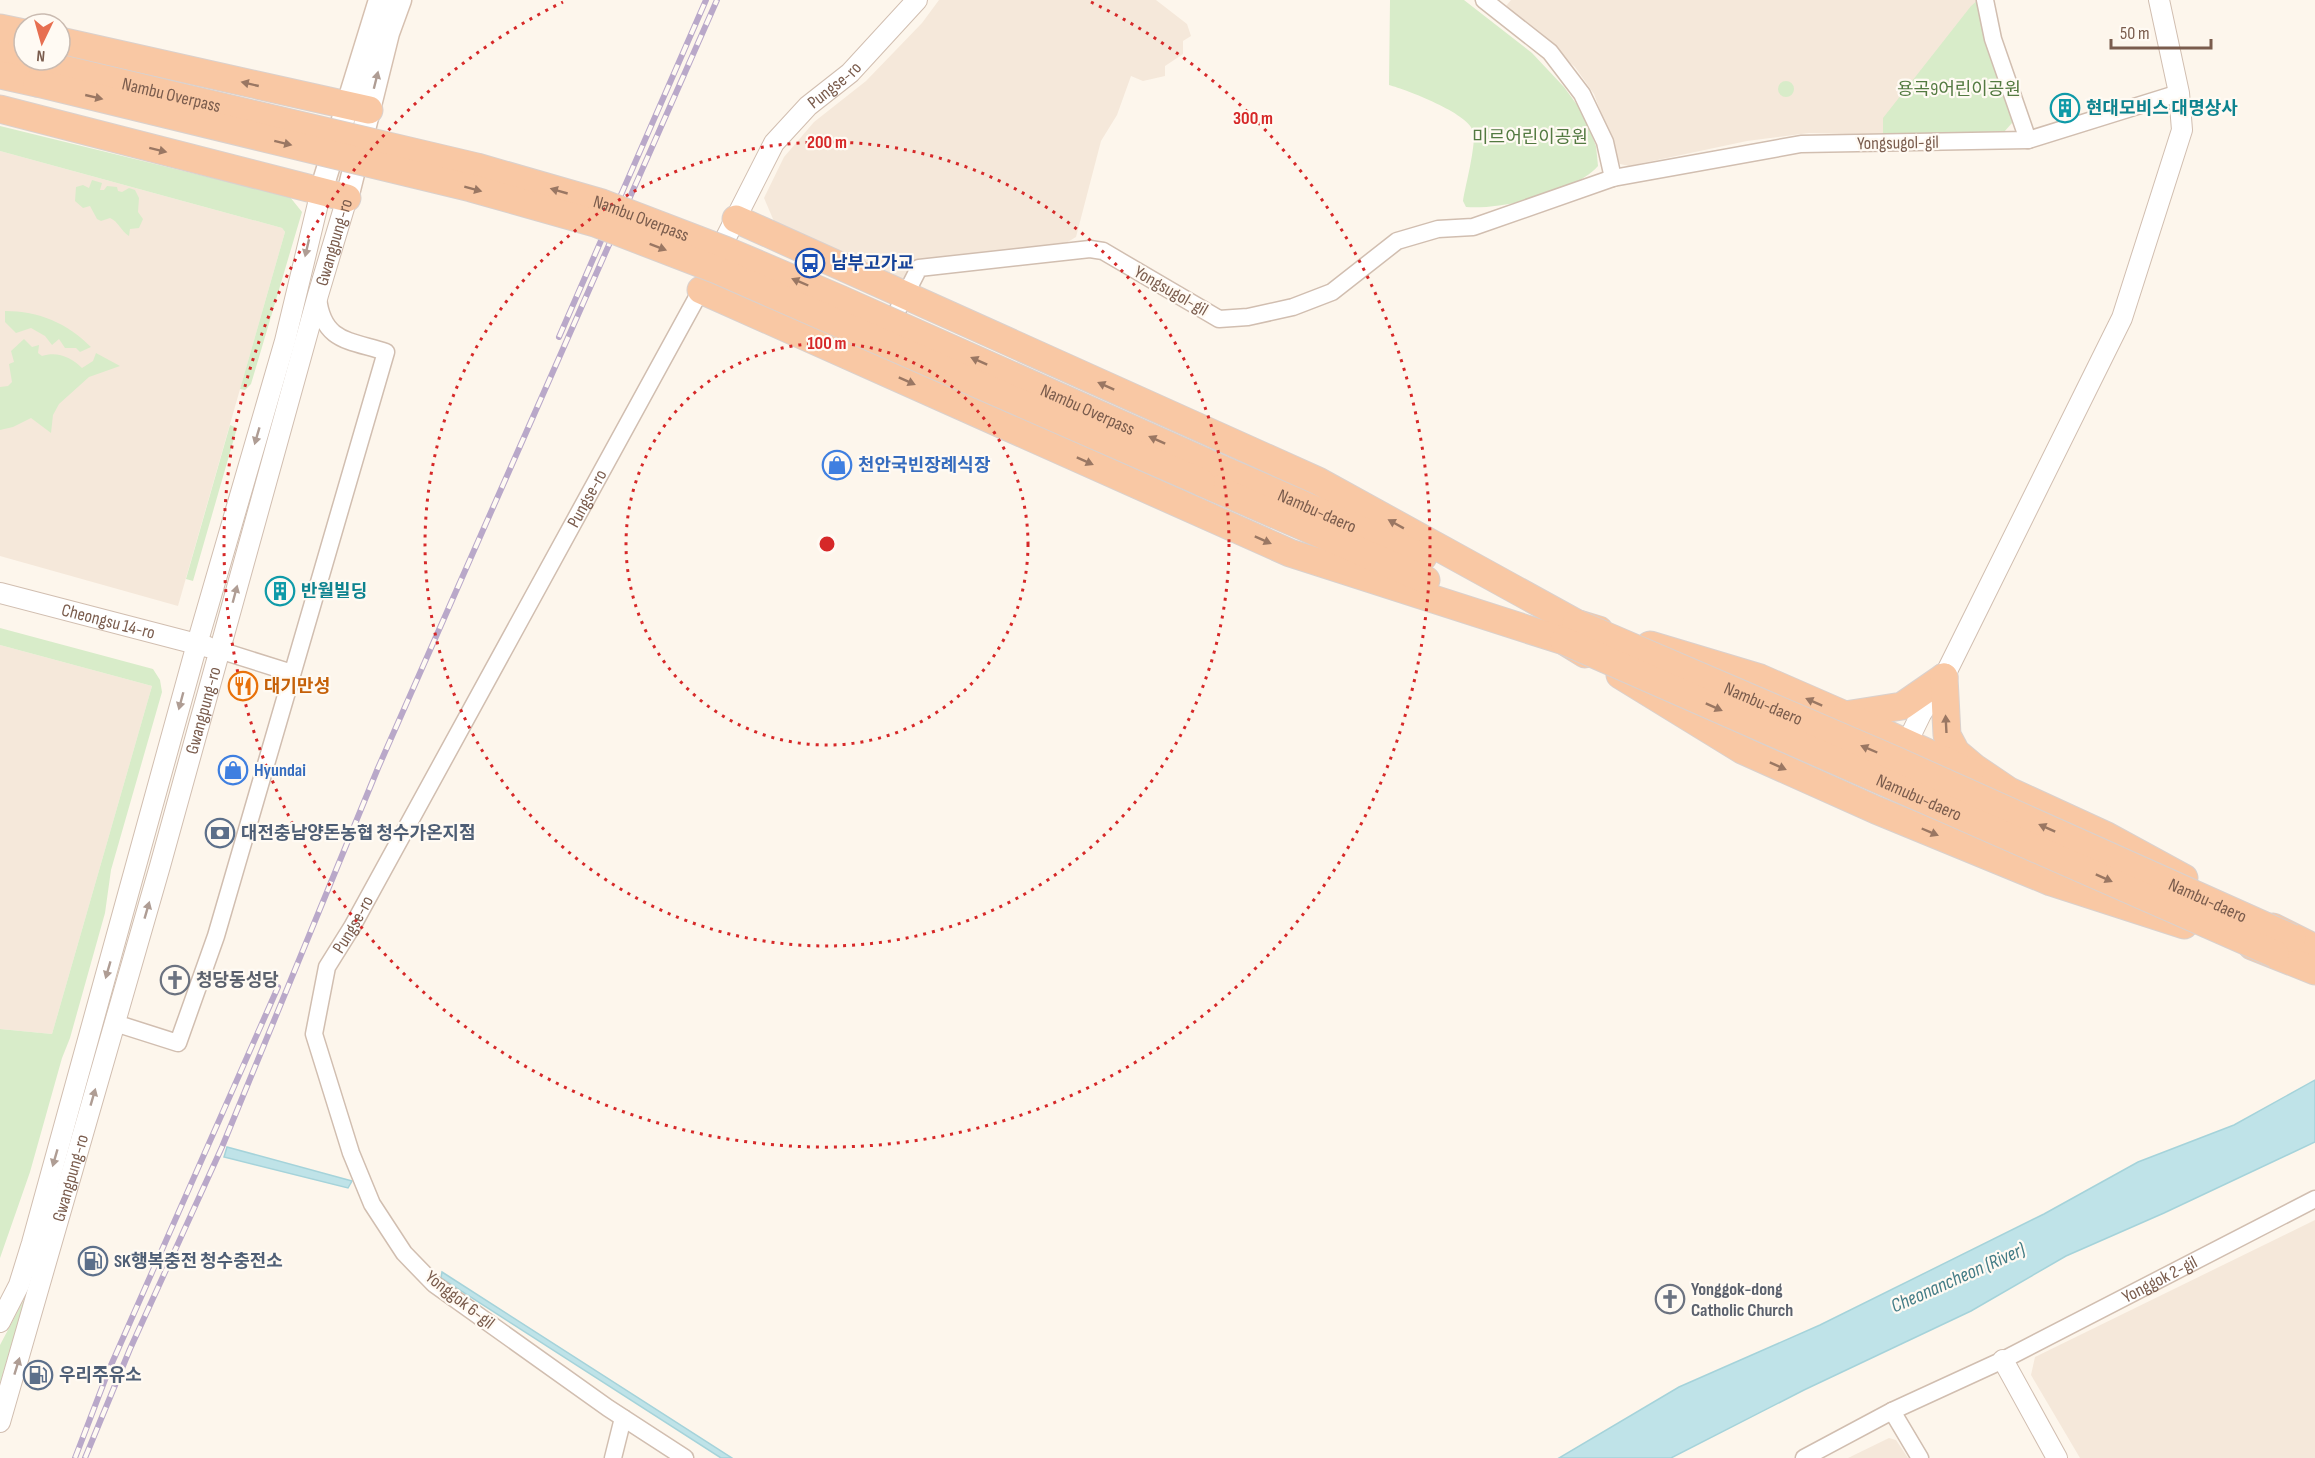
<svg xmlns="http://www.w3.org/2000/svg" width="2315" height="1458" viewBox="0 0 2315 1458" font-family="'Sofia Sans Condensed','Noto Sans KR',sans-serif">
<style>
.residential{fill:#f5e8da}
.green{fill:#d8ecc9}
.water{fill:#bfe3e8;stroke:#a5d3da;stroke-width:1.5}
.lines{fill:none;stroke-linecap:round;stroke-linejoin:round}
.minor-casing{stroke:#d1beb0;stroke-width:19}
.tertiary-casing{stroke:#d1beb0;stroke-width:22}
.secondary-casing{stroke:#d6c0b0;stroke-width:25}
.trunk-casing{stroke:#dad1cd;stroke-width:29}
.minor{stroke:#fff;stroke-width:16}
.tertiary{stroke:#fff;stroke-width:20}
.secondary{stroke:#fff;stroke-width:22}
.trunk{stroke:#f9c8a4;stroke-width:27}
.rail-casing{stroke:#b9a8c9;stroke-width:6}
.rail{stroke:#fffaf3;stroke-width:4;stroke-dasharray:11;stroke-linecap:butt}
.trunk-bridge-casing{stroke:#dad1cd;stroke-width:29;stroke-linecap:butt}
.trunk-bridge{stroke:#f9c8a4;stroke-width:27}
.oneway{fill:#af9d94}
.oneway2{fill:#9a7763}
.ring{fill:none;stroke:#d62828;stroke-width:3;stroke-dasharray:3 6}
.labels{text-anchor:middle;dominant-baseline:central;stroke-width:4.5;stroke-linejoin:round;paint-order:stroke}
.street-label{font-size:18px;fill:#7a5c4d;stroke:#fffaf3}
.park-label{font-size:18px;fill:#537a41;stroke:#fffaf3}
.culture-label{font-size:18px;font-weight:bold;fill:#0d838f;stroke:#fffaf3;text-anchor:start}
.transit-label{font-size:18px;font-weight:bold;fill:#164399;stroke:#fffaf3;text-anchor:start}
.shop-label{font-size:18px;font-weight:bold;fill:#366cbe;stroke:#fffaf3;text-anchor:start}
.food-label{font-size:18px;font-weight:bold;fill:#c56008;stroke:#fffaf3;text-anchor:start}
.service-label{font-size:18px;font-weight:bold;fill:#4e5e75;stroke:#fffaf3;text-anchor:start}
.worship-label{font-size:18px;font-weight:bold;fill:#5b616d;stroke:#fffaf3;text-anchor:start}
.water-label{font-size:20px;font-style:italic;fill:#437c86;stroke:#fffaf3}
.centre{fill:#d62828;stroke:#fffaf3;stroke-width:3}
.ring-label{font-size:18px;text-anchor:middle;font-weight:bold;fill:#d62828;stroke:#fffaf3;stroke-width:4.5;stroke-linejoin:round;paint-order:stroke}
</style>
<rect width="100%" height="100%" fill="#fdf6ec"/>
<path class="residential" d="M939 0H1156L1187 24 1191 36 1183 41V54L1165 66V76L1143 81 1131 76 1117 115 1101 141 1076 237 1059 247 896 280 776 226 764 198 784 157 814 122 866 81 922 23Z
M1511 0H1979L2012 123 1883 135 1809 133 1747 141 1629 166 1620 164 1614 157 1610 137 1594 94 1575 67 1506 6Z
M0 151 282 228 285 232 178 606 0 556Z
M0 645 152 686 52 1034 0 1029Z
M2315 1220V1458H2080L2031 1375 2035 1357Z
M1889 1438 1896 1440 1908 1458H1848Z"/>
<path class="green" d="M1390 0H1464L1532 53 1564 87 1583 113 1596 146 1598 166C1574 193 1502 210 1466 207L1463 201C1465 187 1477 143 1473 131 1468 113 1407 90 1389 85Z
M1978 0 2010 106 2012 123 2004 132 1883 135V118L1971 6Z
M1778 89a8 8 0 1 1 16 0a8 8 0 1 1-16 0Z
M0 126 290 197 302 212 251 384 245 390 240 389 285 232 282 228 0 151Z
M92 180 102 183 100 190H104L107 186 117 187 118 191 122 192 129 188 135 190 139 198 138 212 143 219 139 228 130 229 129 236C121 231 119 222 110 218L101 221 97 219 90 206 83 208 75 201 76 187 83 185 89 188Z
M5 311C39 311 67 323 91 347L80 352 76 348H65L59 339 52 345 45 336 31 328 16 333 5 322Z
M24 339 32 347 39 345 38 353 42 356C57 351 71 357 82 368L93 361 96 353 120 366 89 377 59 404 53 415 51 433 31 418 13 427 0 430V387L8 386 12 382 9 364 14 362 11 351Z
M230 425 237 428 193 581 186 579Z
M0 628 153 669 160 680 162 692 111 870 105 913 70 1038 62 1058 30 1172 0 1258V1029L52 1034 152 686 0 645Z
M27 1294 0 1383V1345Z"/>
<path class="water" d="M2315 1080V1142L2164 1213 2066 1256 1971 1311 1804 1390 1671 1458H1559L1679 1387 1820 1325 2044 1214 2138 1162 2234 1125Z
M227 1147 352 1181 348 1188 224 1157Z
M442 1272 732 1458H721L441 1278Z"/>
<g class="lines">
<g class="minor-casing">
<g id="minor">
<path d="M1484 0 1550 52 1582 94 1605 142 1613 178"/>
<path d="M1985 0 1993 39 2028 140"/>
<path d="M888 329 919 268 1090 249 1103 251 1219 319 1248 317 1293 307 1332 292 1397 241 1438 229 1473 227 1613 178 1801 144 2028 140 2179 93"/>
<path d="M219 650 292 673"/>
<path d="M115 1023 178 1043 216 936 386 352C349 340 323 342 318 298"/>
<path d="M1892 1411 1920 1458"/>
<path d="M613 1458 623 1418"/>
<path id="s1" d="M685 1458 608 1408 434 1284 404 1253 372 1204 351 1153 314 1034 327 967 352 927 701 290"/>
<path id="s2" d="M1804 1458 1892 1411 2003 1360 2315 1199"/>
</g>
</g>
<g class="tertiary-casing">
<g id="tertiary">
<path id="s3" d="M715 259 774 143 808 106 850 73 917 0"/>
<path id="s4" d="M0 593 208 647"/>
<path d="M1901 755 1921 714 1944 677 2122 318 2182 130 2179 93 2159 0"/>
<path d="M0 1322 19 1285 32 1243 197 644 285 341 321 191"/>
<path d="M2003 1360 2057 1458"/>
<path id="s5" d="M0 1422 160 866 318 295 347 198"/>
</g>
</g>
<g class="secondary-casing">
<path id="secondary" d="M321 191 380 0
M347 198 388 33 400 0"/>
</g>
<g class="trunk-casing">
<g id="trunk">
<path d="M0 28 24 33"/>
<path d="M60 41 369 110"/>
<path d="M0 55 41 64"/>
<path d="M0 75 37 83"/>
<path d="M0 109 347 198"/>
<path d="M736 219 1318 481 1576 623 1599 630"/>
<path d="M701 290 1290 553 1564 641 1585 654"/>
<path id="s6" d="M1210 464 1423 557"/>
<path d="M1201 482 1426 580"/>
<path d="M1650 645 1760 678 1845 715 1902 706 1944 677"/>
<path d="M1620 675 1742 750 1876 810 2051 882 2184 925"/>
<path d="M1944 677 1947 735 1956 752 1975 768 2009 791 2107 836 2184 878"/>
<path d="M1845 715 1970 772"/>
<path d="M2273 927 2315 948"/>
<path d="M2252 946 2315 971"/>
</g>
</g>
<use href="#minor" class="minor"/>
<use href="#tertiary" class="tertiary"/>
<use href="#secondary" class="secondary"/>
<use href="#trunk" class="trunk"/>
<g class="rail-casing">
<path id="rail" d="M559 337 706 0
M75 1458 108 1372 278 987
M85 1458 130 1349 222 1147 378 768 717 0"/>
</g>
<use href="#rail" class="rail"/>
<g class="trunk-bridge-casing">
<g id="trunk-bridge">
<path id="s7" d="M41 64 477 167 602 203 725 250 840 299 1210 464"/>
<path d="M37 83 471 188 595 223 717 270 1201 482"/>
<path id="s8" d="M1576 623 1895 760 2292 938"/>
<path id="s9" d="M1564 641 2275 954"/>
</g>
</g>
<use href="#trunk-bridge" class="trunk-bridge"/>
</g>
<defs><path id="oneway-solid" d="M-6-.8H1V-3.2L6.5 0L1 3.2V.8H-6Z" transform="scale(1.5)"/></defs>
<g class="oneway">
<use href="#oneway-solid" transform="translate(376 80) rotate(-76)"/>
<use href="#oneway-solid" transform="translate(307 248) rotate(103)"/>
<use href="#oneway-solid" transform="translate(257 436) rotate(106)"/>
<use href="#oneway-solid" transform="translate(235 594) rotate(-75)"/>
<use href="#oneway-solid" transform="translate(181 701) rotate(105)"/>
<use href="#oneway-solid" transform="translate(147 910) rotate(-74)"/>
<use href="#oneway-solid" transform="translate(108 970) rotate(106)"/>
<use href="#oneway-solid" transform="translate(93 1097) rotate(-74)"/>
<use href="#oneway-solid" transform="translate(55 1158) rotate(106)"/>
<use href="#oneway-solid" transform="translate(17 1366) rotate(-73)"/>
</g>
<g class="oneway2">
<use href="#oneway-solid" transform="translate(250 84) rotate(-167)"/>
<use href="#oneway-solid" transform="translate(94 97) rotate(13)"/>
<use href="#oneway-solid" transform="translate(283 143) rotate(14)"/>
<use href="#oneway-solid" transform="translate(158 150) rotate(14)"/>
<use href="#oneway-solid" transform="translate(473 189) rotate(15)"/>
<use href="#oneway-solid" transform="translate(559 191) rotate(-164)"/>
<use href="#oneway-solid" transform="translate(658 247) rotate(21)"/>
<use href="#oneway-solid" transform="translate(800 282) rotate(-157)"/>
<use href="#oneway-solid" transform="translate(979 361) rotate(-156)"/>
<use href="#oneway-solid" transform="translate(907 381) rotate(24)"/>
<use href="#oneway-solid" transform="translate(1106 386) rotate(-156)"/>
<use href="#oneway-solid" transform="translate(1157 440) rotate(-156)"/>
<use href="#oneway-solid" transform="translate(1085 461) rotate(24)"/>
<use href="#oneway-solid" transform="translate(1396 524) rotate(-151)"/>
<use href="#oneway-solid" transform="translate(1263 540) rotate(24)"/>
<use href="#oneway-solid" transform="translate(1814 702) rotate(-156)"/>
<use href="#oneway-solid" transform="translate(1714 707) rotate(24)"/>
<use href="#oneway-solid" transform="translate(1946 724) rotate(-93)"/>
<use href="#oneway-solid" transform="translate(1869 749) rotate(-157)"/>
<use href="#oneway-solid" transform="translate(1778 766) rotate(24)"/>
<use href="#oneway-solid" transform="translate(2047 828) rotate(-156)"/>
<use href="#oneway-solid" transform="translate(1930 832) rotate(23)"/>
<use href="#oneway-solid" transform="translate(2104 878) rotate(24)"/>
</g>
<g class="ring">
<circle cx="827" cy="544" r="201"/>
<circle cx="827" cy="544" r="402"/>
<path d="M1091 2A603 603 0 1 1 563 2"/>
</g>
<defs>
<g id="building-ring" transform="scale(1.5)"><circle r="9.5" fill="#fffaf3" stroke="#0f9aa8" stroke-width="1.5"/><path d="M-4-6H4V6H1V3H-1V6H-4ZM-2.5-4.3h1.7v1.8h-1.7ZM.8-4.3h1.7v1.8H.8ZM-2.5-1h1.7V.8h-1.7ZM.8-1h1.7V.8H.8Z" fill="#0f9aa8"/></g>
<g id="bus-ring" transform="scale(1.5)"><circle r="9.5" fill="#fffaf3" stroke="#1a4fb4" stroke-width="1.5"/><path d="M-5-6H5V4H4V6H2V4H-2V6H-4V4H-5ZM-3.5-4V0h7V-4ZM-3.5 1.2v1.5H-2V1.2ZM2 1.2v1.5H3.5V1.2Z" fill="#1a4fb4"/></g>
<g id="shop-ring" transform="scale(1.5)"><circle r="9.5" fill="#fffaf3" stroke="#3f7fe0" stroke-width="1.5"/><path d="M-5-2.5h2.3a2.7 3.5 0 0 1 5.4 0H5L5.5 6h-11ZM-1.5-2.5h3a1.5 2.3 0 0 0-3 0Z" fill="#3f7fe0"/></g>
<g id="restaurant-ring" transform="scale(1.5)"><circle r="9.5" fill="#fffaf3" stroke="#e8710a" stroke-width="1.5"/><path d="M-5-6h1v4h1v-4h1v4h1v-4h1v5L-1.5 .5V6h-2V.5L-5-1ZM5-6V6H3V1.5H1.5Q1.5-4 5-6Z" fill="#e8710a"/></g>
<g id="bank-ring" transform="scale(1.5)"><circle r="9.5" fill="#fffaf3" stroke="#5c6f8a" stroke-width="1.5"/><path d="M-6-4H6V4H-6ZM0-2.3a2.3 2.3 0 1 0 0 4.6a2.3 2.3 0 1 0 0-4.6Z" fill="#5c6f8a"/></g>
<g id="church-ring" transform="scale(1.5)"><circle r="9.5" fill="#fffaf3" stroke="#6b7280" stroke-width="1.5"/><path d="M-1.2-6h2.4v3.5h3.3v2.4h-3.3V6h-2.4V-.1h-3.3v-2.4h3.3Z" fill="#6b7280"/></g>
<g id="fuel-ring" transform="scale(1.5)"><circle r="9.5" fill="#fffaf3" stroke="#5c6f8a" stroke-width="1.5"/><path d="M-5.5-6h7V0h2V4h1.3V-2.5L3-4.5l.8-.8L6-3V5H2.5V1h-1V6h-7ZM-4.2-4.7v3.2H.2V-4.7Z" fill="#5c6f8a"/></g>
</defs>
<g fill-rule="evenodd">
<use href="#building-ring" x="2065" y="108"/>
<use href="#bus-ring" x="810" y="263"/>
<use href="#shop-ring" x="837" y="465"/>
<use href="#building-ring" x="280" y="591"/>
<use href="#restaurant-ring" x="243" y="686"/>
<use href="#shop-ring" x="233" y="770"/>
<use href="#bank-ring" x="220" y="833"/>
<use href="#church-ring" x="175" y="980"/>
<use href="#fuel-ring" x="93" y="1261"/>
<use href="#church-ring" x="1670" y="1299"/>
<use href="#fuel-ring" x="38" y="1375"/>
</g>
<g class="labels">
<g class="street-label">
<text stroke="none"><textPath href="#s3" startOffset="214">Pungse-ro</textPath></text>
<text stroke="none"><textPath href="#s7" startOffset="134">Nambu Overpass</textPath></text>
<text transform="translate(1898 143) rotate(-1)">Yongsugol-gil</text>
<text stroke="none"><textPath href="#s7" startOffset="620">Nambu Overpass</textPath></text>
<text stroke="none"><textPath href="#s5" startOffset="1226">Gwangpung-ro</textPath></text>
<text transform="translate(1171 291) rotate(30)">Yongsugol-gil</text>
<text stroke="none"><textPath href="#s7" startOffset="1106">Nambu Overpass</textPath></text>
<text stroke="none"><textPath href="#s1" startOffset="1191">Pungse-ro</textPath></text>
<text stroke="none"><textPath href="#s6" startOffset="117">Nambu-daero</textPath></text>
<text stroke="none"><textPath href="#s4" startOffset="112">Cheongsu 14-ro</textPath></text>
<text stroke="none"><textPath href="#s8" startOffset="204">Nambu-daero</textPath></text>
<text stroke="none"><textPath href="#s5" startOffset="740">Gwangpung-ro</textPath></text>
<text stroke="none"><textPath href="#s9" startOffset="388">Namubu-daero</textPath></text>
<text stroke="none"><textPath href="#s8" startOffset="690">Nambu-daero</textPath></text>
<text stroke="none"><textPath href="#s1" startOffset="705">Pungse-ro</textPath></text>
<text stroke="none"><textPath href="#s5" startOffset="254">Gwangpung-ro</textPath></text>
<text stroke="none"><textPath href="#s2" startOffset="398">Yonggok 2-gil</textPath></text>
<text transform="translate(460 1300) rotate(38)">Yonggok 6-gil</text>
</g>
<g class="park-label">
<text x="1959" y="89">용곡9어린이공원</text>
<text x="1530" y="137">미르어린이공원</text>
</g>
<g class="culture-label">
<text x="2086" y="108">현대모비스 대명상사</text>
<text x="301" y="591">반월빌딩</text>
</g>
<g class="transit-label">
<text x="831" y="263">남부고가교</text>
</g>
<g class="shop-label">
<text x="858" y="465">천안국빈장례식장</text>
<text x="254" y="770">Hyundai</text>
</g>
<g class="food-label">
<text x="264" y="686">대기만성</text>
</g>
<g class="service-label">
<text x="241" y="833">대전충남양돈농협 청수가온지점</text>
<text x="114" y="1261">SK행복충전 청수충전소</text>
<text x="59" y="1375">우리주유소</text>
</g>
<g class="worship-label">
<text x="196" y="980">청당동성당</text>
<text x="1691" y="1289">Yonggok-dong<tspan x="1691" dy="21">Catholic Church</tspan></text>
</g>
<g class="water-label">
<text transform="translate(1958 1278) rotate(-24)">Cheonancheon (River)</text>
</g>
</g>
<circle cx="827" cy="544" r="9" class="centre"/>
<g class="ring-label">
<text x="1253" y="124">300 m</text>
<text x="827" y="148">200 m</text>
<text x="827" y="349">100 m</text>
</g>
<g transform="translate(42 42) rotate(185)"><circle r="28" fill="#fffaf3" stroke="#cabbb1" stroke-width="1.5"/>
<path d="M0-4.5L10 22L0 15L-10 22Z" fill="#e76f51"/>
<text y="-9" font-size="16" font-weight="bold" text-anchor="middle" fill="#7a5c4d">N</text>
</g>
<path d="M2111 39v9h100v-9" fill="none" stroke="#7a5c4d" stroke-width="3"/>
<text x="2120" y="39" font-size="18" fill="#7a5c4d" stroke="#fffaf3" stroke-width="4.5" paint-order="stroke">50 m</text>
</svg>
